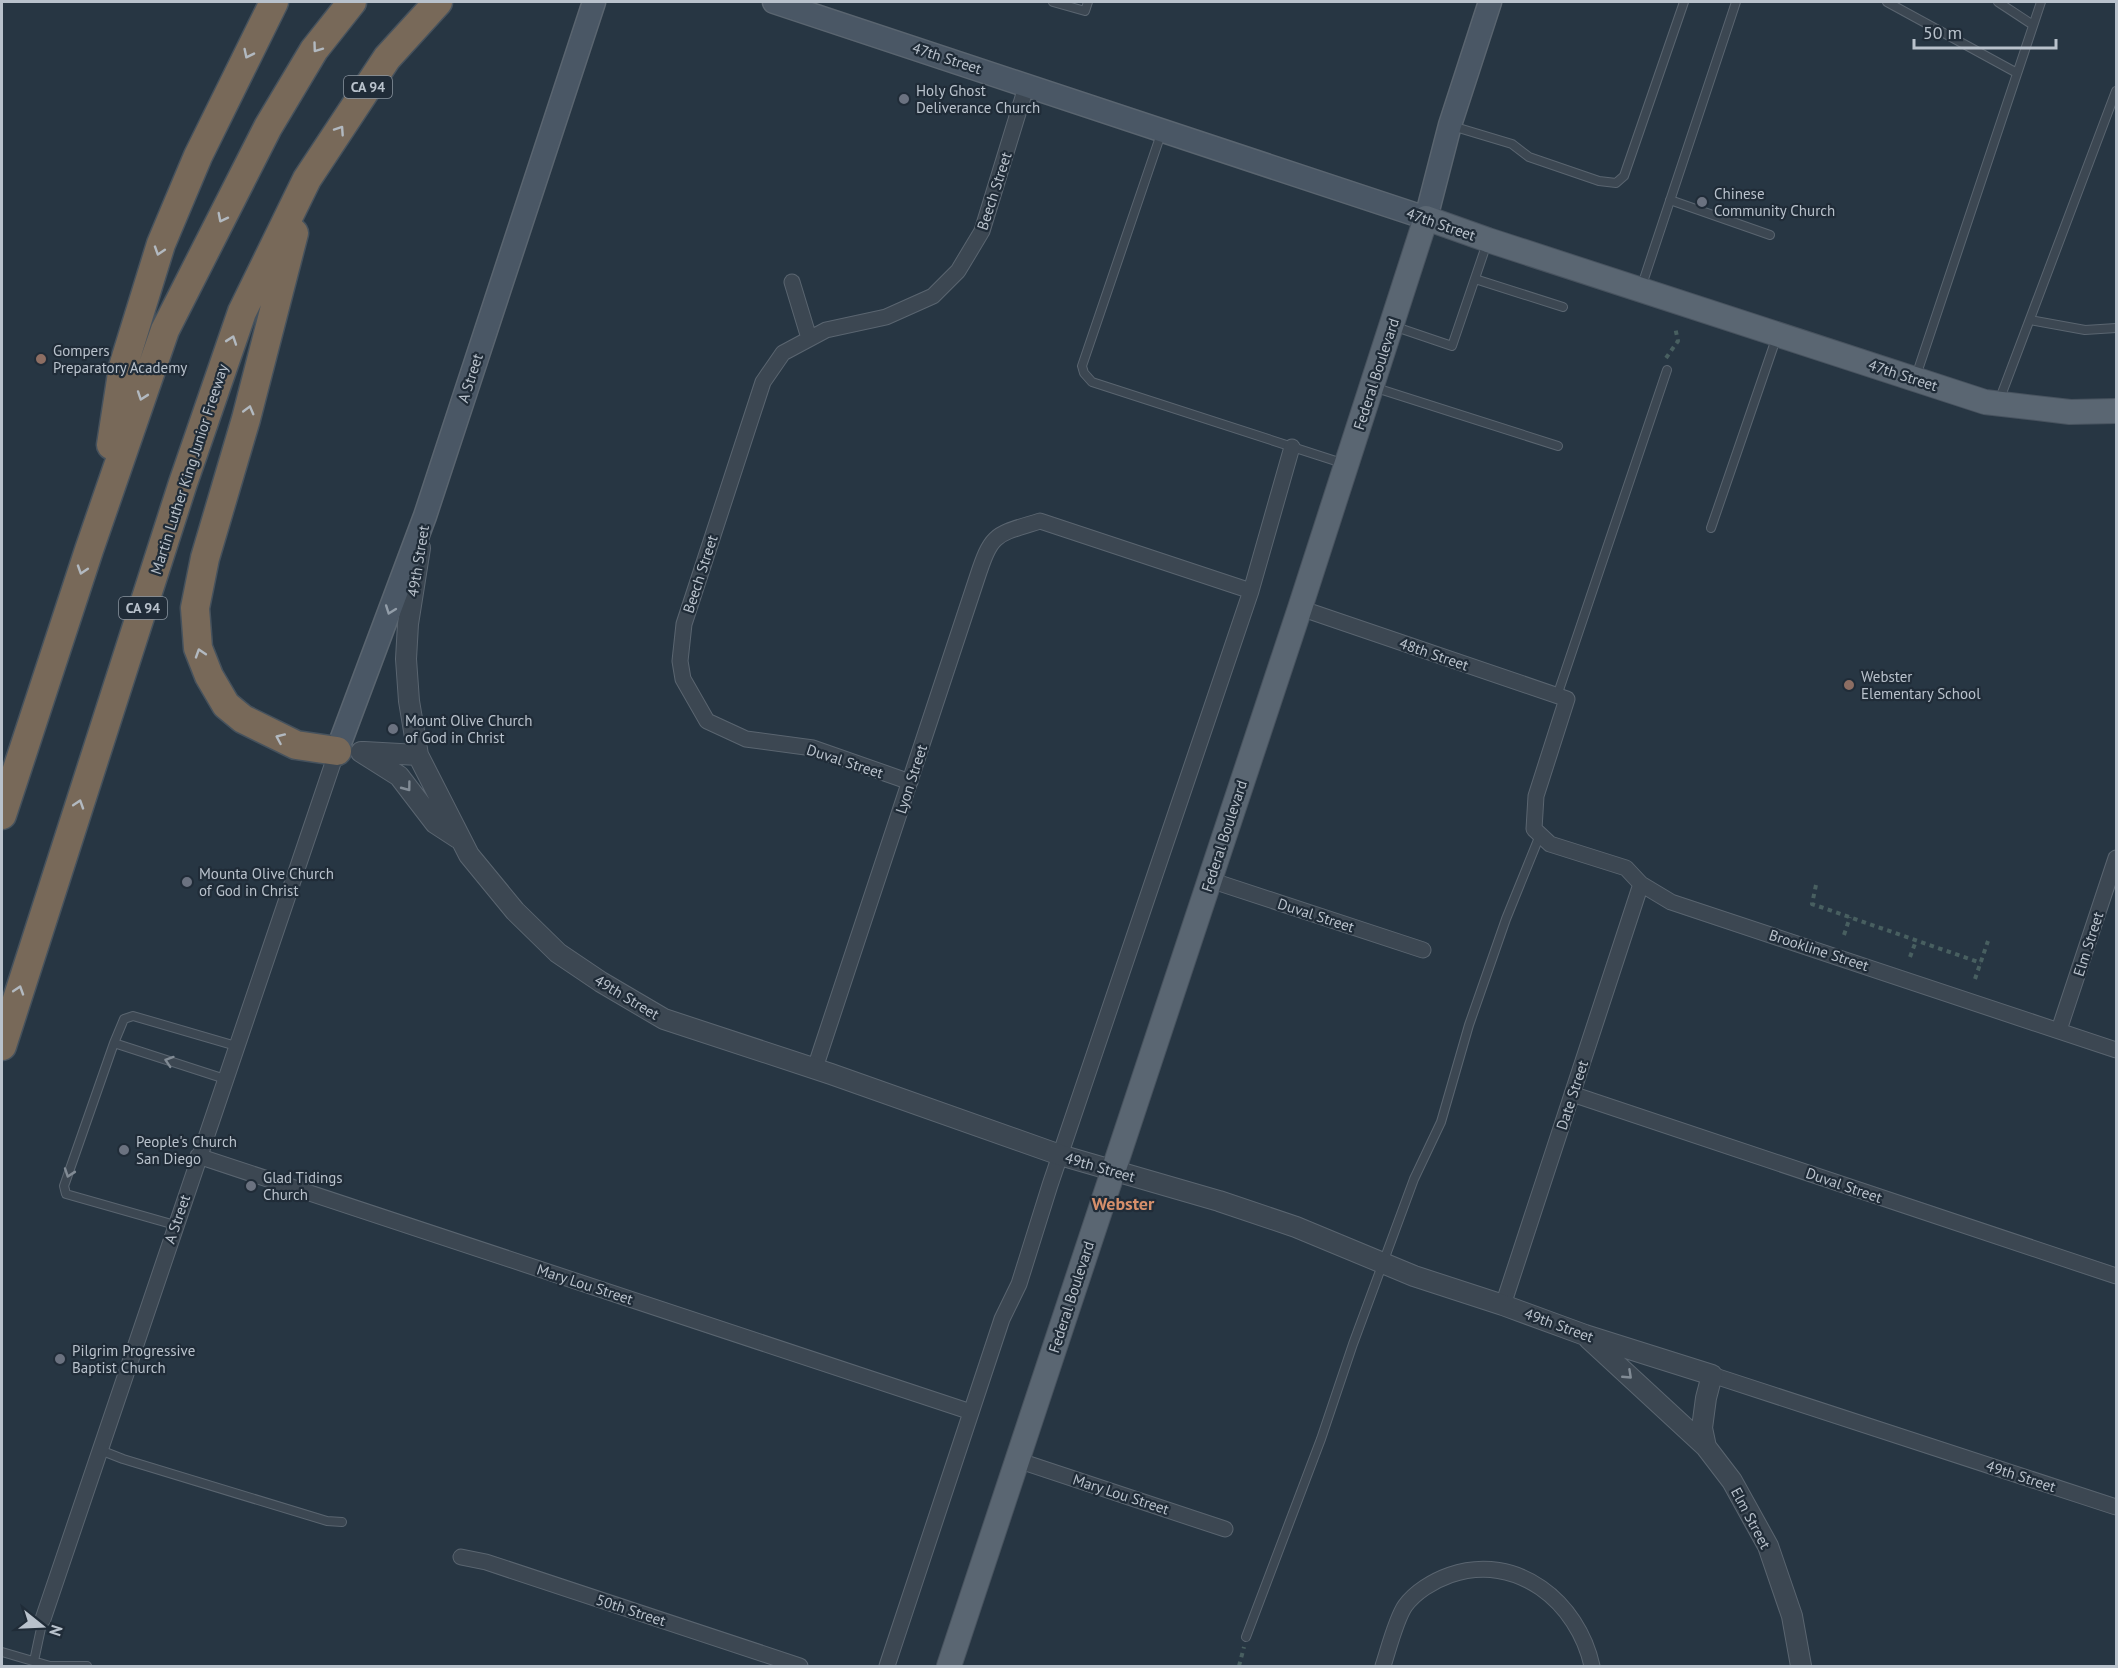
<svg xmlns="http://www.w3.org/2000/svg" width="2118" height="1668" viewBox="0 0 2118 1668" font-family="'PT Sans',sans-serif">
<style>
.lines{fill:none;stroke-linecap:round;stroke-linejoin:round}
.service-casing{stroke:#5a6570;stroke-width:10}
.minor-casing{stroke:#5a6570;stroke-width:17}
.tertiary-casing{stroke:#5a6570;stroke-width:22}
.secondary-casing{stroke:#5a6570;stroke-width:25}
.primary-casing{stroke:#48535f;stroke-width:26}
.motorway-casing{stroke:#46525d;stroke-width:31}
.path{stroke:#485f60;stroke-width:4;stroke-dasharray:4.5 4.5;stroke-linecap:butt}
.service{stroke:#3c4752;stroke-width:8}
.minor{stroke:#3c4752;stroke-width:15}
.tertiary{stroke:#3c4752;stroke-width:20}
.secondary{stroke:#4a5765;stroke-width:22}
.primary{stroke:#5a6672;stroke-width:24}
.motorway{stroke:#786959;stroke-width:28}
.oneway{stroke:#b2b9c0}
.oneway2{stroke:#929da8}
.oneway3{stroke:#818b95}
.worship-dot{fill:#6b7280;stroke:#202c38;stroke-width:2}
.education-dot{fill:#8d6e63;stroke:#202c38;stroke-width:2}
.labels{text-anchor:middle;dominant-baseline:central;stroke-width:4.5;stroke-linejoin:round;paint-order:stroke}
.shield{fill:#202c38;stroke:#8b95a0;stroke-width:1.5}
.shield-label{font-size:14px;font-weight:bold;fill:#b9c2cc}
.street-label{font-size:15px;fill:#b9c2cc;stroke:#202c38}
.poi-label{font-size:15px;fill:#b9c2cc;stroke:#202c38;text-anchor:start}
.quarter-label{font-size:18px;font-weight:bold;fill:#d58f6b;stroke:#202c38}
</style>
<rect width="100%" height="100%" fill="#273643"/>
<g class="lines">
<g class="service-casing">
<path id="service" d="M1053 2 1085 11 1088 2
M1887 2 2017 73
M1998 2 2033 25
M1452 126 1512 144 1529 157 1599 181 1616 183 1624 176 1684 2
M1161 134 1082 366 1084 373 1092 382 1342 463
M1670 200 1770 235
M1475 279 1563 307
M1641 288 1736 2
M2030 320 2085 330 2116 328
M1393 326 1452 346 1487 243
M1916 376 2041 2
M1373 387 1558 446
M1999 401 2116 91
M1711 528 1777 336
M1557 696 1667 370
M114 1043 124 1019 133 1016 236 1046
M175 1225 66 1194 64 1186 114 1043 225 1079
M100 1450 123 1459 327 1521 342 1522
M1246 1637 1321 1439 1353 1344 1414 1179 1441 1122 1469 1025 1506 919 1540 835
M2 1652 50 1666H87
M34 1661 43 1619"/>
</g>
<g class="minor-casing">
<path id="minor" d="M792 282 809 338
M1300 608 1567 699 1536 796 1534 829 1550 844 1626 868 1641 884 1671 902 2116 1050
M910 782 813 748 746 739 707 721 683 679 680 661 684 624 763 382 783 353 826 330 886 317 933 296 958 271 982 231 1027 84
M1210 880 1423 950
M2059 1030 2116 858
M815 1068 977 578C992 532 995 535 1040 521L1251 591
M1572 1094 2116 1276
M198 1156 971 1412
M1503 1305 1641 884
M1712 1375 2116 1507
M1017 1460 1225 1529
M461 1557 486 1562 800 1666
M43 1619 337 751
M887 1666 1002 1319 1019 1284 1050 1185 1251 591 1292 447
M1383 1666C1388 1651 1396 1619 1405 1606 1415 1592 1433 1581 1450 1575 1517 1552 1578 1602 1592 1666"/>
</g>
<g class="tertiary-casing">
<path id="tertiary" d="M420 548 408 624 406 659 409 701 418 755 469 855 515 911 558 953 601 982 664 1019 831 1074 1060 1155 1219 1201 1296 1227 1414 1276 1503 1305 1585 1335 1712 1375 1706 1398 1702 1428 1706 1447 1732 1481 1768 1546 1792 1616 1801 1666
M361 752 399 776 435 823 458 838
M364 752 418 755
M1589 1339 1706 1447"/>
</g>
<g class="secondary-casing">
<path id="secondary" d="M774 2 1426 218 1450 125 1490 2
M337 751 425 516 594 2"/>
</g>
<g class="primary-casing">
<path id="primary" d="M949 1666 1300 608 1426 218 1488 240 1985 402 2070 412 2116 411"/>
</g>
<g class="motorway-casing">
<path id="motorway" d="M294 233 246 419 205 558 195 608 198 648 209 676 226 705 243 719 296 745 337 751
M111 445 123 367 161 244 198 156 274 2
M2 815 89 550 165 330 268 127 314 50 352 2
M2 1046 183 483 242 312 307 179 387 58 438 2"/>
</g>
<path class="path" d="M1666 358 1678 341 1675 327
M1816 885 1812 904 1981 963
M1844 935 1850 917
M1910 957 1916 941
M1975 979 1988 941
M1239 1666 1244 1647"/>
<use href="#service" class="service"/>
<use href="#minor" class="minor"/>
<use href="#tertiary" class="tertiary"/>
<use href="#secondary" class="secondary"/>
<use href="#primary" class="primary"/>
<use href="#motorway" class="motorway"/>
</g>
<defs><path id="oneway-chevron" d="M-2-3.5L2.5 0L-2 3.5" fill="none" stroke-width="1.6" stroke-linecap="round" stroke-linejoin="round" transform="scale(1.5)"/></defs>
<g class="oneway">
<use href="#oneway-chevron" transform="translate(317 48) rotate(126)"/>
<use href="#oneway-chevron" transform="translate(248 54) rotate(116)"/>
<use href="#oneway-chevron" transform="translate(340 130) rotate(-56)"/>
<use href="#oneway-chevron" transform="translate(222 218) rotate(117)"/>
<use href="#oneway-chevron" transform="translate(159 251) rotate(108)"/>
<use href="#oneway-chevron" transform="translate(232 340) rotate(-71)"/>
<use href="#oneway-chevron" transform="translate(142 396) rotate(109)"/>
<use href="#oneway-chevron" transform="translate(249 410) rotate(-75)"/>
<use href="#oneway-chevron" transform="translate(82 570) rotate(108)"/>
<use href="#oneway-chevron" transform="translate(200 653) rotate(-108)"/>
<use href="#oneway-chevron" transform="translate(280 738) rotate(-156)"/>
<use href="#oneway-chevron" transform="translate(79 804) rotate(-72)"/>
<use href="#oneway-chevron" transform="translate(19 990) rotate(-72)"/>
</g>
<use class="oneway2" href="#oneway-chevron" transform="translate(390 610) rotate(110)"/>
<g class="oneway3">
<use href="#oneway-chevron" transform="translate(407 787) rotate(53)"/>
<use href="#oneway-chevron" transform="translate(169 1061) rotate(-162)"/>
<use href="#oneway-chevron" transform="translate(69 1173) rotate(109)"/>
<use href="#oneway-chevron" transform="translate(1628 1375) rotate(43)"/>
</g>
<g class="worship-dot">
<circle cx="904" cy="99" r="6"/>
<circle cx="1702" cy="202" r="6"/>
<circle cx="393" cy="729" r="6"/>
<circle cx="187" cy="882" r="6"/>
<circle cx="124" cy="1150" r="6"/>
<circle cx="251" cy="1186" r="6"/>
<circle cx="60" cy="1359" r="6"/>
</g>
<g class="education-dot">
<circle cx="41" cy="359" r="6"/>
<circle cx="1849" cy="685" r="6"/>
</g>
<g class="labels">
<g class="shield">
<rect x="344" y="76" width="48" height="22" rx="4.5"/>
<rect x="119" y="597" width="48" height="22" rx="4.5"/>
</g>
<g class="shield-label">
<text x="368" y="87">CA 94</text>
<text x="143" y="608">CA 94</text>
</g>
<g class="street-label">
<text transform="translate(947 58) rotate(18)">47th Street</text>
<text transform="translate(994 191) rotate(-72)">Beech Street</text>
<text transform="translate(1441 224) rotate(19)">47th Street</text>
<text transform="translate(1376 374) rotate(-72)">Federal Boulevard</text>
<text transform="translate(1903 375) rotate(18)">47th Street</text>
<text transform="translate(470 378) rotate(-72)">A Street</text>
<text transform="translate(189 469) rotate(-72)">Martin Luther King Junior Freeway</text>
<text transform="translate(418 561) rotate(-81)">49th Street</text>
<text transform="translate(700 574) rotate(-72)">Beech Street</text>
<text transform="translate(1434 654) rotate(19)">48th Street</text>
<text transform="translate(845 761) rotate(18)">Duval Street</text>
<text transform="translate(911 779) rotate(-72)">Lyon Street</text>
<text transform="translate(1224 836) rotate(-72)">Federal Boulevard</text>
<text transform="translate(1316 915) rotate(18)">Duval Street</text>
<text transform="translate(2088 944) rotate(-72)">Elm Street</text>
<text transform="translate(1819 950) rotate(18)">Brookline Street</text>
<text transform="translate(627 997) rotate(31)">49th Street</text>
<text transform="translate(1572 1095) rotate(-72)">Date Street</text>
<text transform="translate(1100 1167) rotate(16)">49th Street</text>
<text transform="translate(1844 1185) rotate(19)">Duval Street</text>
<text transform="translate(177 1219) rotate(-71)">A Street</text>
<text transform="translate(585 1284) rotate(18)">Mary Lou Street</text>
<text transform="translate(1071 1297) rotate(-72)">Federal Boulevard</text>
<text transform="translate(1559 1325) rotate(20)">49th Street</text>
<text transform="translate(2021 1476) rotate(18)">49th Street</text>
<text transform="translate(1121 1494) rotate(18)">Mary Lou Street</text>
<text transform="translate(1751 1518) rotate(62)">Elm Street</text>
<text transform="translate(631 1610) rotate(18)">50th Street</text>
</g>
<g class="poi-label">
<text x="916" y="90">Holy Ghost<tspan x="916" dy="17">Deliverance Church</tspan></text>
<text x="1714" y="193">Chinese<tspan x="1714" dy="17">Community Church</tspan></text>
<text x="53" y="350">Gompers<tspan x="53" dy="17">Preparatory Academy</tspan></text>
<text x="1861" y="676">Webster<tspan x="1861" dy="17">Elementary School</tspan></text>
<text x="405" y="720">Mount Olive Church<tspan x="405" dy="17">of God in Christ</tspan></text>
<text x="199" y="873">Mounta Olive Church<tspan x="199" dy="17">of God in Christ</tspan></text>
<text x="136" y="1141">People's Church<tspan x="136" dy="17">San Diego</tspan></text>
<text x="263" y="1177">Glad Tidings<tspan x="263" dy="17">Church</tspan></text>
<text x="72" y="1350">Pilgrim Progressive<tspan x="72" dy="17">Baptist Church</tspan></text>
</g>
<g class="quarter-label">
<text x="1123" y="1203">Webster</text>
</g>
</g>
<rect width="2118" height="1668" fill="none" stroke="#b9c2cc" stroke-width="6"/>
<g transform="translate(42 1626) rotate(108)" stroke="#202c38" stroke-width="4.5" paint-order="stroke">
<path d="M0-4.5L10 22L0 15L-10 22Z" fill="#b9c2cc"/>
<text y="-9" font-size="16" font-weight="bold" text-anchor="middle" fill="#b9c2cc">N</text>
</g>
<path d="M1914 39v9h142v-9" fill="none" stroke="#b9c2cc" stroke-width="3"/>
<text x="1923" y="39" font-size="18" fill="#b9c2cc" stroke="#202c38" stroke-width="4.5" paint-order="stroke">50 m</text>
</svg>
